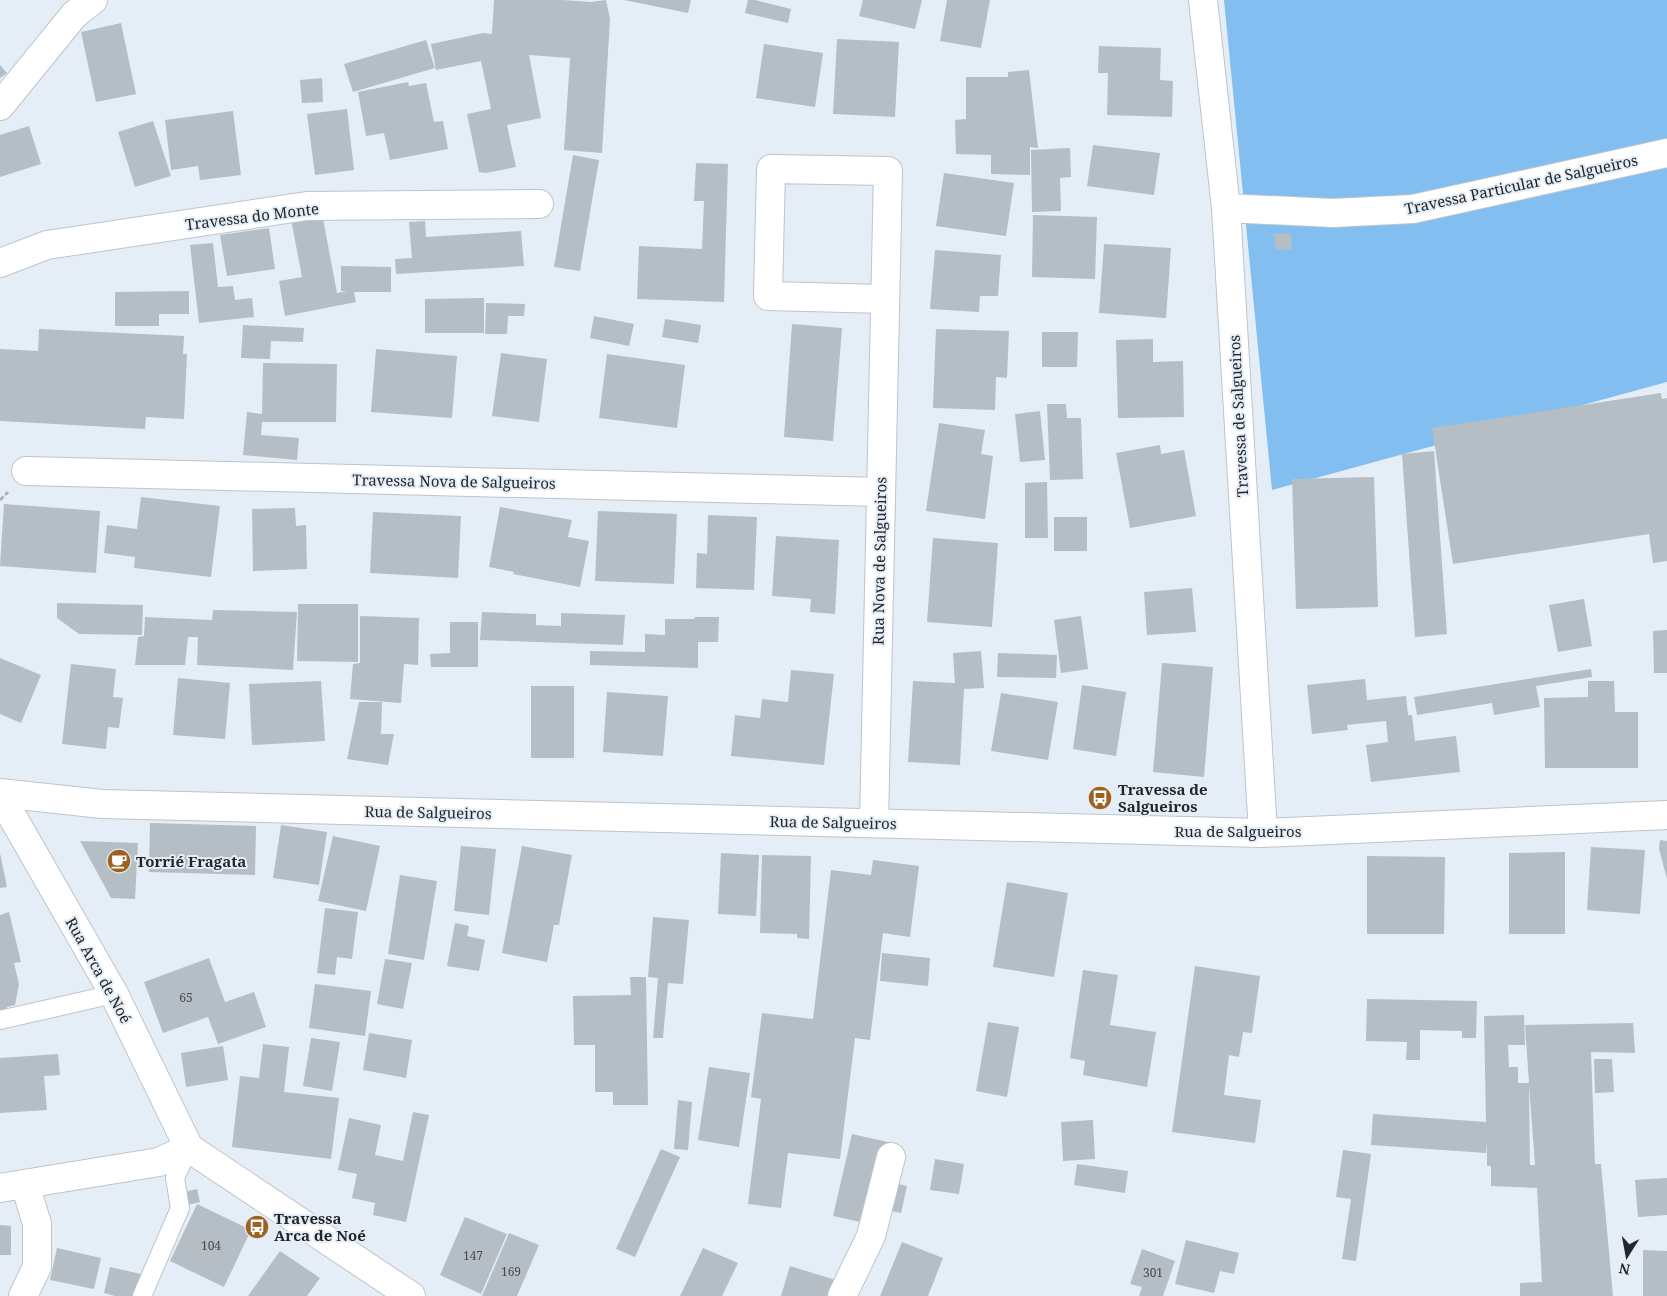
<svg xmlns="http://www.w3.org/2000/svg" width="1667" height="1296" viewBox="0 0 1667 1296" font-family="'Noto Serif',serif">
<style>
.forest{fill:#82bef0}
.building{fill:#b5bec5;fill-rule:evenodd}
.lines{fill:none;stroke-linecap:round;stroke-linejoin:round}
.service-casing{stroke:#bcc5cc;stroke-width:20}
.minor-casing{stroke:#bcc5cc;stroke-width:30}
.tertiary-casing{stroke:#bcc5cc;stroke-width:30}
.path{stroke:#a9b1b7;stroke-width:3;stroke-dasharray:5 2.5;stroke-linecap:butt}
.service{stroke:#fff;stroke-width:18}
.minor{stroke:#fff;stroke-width:28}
.tertiary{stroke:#fff;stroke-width:28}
.labels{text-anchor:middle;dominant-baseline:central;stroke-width:4;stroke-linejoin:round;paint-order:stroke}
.number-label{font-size:12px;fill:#484c50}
.street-label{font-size:15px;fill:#232629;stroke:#e5eef6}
.poi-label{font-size:15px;font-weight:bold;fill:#232629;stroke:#e5eef6;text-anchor:start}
</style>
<rect width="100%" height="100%" fill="#e5eef6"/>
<path class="forest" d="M1224 0H1667V382L1272 490Z"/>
<path class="building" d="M494 0H562L591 2 606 0 610 19 602 153 564 150 570 58 529 55 541 118 507 125 516 167 486 173 479 172 467 114 491 109 481 61 436 70 431 44 483 33 492 34Z
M624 0H691L688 13Z
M748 0H755L791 9 788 23 745 13Z
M863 0H922L915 29 859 16Z
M947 0H990L981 48 940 41Z
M121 23 136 94 96 102 81 32Z
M837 39 899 42 895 117 833 114Z
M426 40 435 68 353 92 344 64Z
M764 44 823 53 815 107 756 98Z
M1099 46 1161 48 1160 80 1173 81 1172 117 1107 115 1108 73H1098Z
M0 65 7 73 0 78Z
M1029 70 1038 148 1030 147V175L991 174V155L956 154 955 120 966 119V77H1008V72Z
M322 78 323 102 302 103 300 80Z
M408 82 409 86 426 83 434 122 443 121 448 149 390 160 384 133 366 136 358 92Z
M347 109 354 170 315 175 307 114Z
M233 111 241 175 200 180 198 166 171 170 165 120Z
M153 121 171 176 135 187 118 132Z
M29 126 41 164 0 177V135Z
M1093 145 1160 153 1154 195 1087 186Z
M1070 148 1071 177 1060 178 1061 211 1032 212 1031 150Z
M573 155 599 160 580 271 554 267Z
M696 163 728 164 724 302 637 299 639 246 702 249 704 201H694Z
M944 173 1014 183 1006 236 936 226Z
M321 208 337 293 347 291H341V266L391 267V292H354L356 302 285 316 279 281 302 277 290 214Z
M1033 215 1097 217 1095 279 1032 277Z
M425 221 426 237 521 231 524 266 396 274 395 259 412 258 409 222Z
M269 228 275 269 227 276 220 235Z
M1291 233 1292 249 1276 250 1274 234Z
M213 243 218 287 233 286 235 300 252 298 254 317 199 323 190 245Z
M1104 244 1171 248 1166 318 1099 313Z
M935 250 1001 255 998 296H980L979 312 930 309Z
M189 291V314H159V326H115V292Z
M484 298V333H425V299Z
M486 303 525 304 524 316H508L507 334H485Z
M594 316 634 324 629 346 590 338Z
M665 319 701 325 698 343 662 337Z
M792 324 842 328 833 441 784 437Z
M243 325 304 328 303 342 271 341 270 359 241 358Z
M39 329 184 336 183 354H187L184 419 146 417 145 429 0 421V349L38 351Z
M936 329 1009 331 1007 378 996 377 995 410 933 408Z
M1042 332H1078L1077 367H1042Z
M1153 339V362L1183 361 1184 417 1118 418 1116 340Z
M376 349 457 356 452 418 371 412Z
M501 353 547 359 539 422 492 416Z
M607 354 685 365 677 428 599 418Z
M263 363 337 364 336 422H262L261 435 299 438 297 460 243 455 247 412 262 414Z
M1661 393 1662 399 1667 398V561L1653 563 1649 534 1453 564 1432 428Z
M1047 404H1066L1067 418H1081L1083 479 1050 480Z
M1040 411 1045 460 1020 462 1015 414Z
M939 423 985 430 981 454 993 456 985 519 926 511Z
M1160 445 1161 454 1184 450 1196 516 1130 528 1116 453Z
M1434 451 1447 634 1415 637 1402 454Z
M1374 477 1378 607 1296 609 1292 479Z
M1047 482 1048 538H1025V483Z
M141 497 220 506 211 577 134 568 135 557 104 553 107 525 137 529Z
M4 504 100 511 96 573 0 566Z
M500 507 572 520 568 537 589 541 580 587 513 574 514 572 489 567Z
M295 508 296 526 306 525 307 569 253 571 252 509Z
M598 511 677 514 674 584 595 581Z
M373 512 461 516 458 578 370 573Z
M708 515 757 517 754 590 696 588 697 553 707 554Z
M1054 517H1087V551H1054Z
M776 536 839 540 835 614 810 612 811 599 772 596Z
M933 538 998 543 992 627 927 622Z
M1192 588 1196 632 1147 635 1144 592Z
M1584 599 1592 646 1558 652 1549 605Z
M57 603 143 605 142 635 79 634 57 618Z
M298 604H358V662L297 661Z
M213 610 297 612 293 670 197 665 198 637H188L185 665H135L138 637 144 636 145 617 212 620Z
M482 612 536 614V625L561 626V613L625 615 623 645 480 640Z
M360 616 419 618 418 665 404 664 401 703 350 699 353 664 360 663Z
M1081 616 1088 669 1061 673 1054 620Z
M695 617H719L718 642H698V668L590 665V651L645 652V634L665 635V619H694Z
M450 622H478V667H431L430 654 450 653Z
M1667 630V673H1654L1653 631Z
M981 651 984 688 964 689 960 765 908 762 913 681 955 683 953 653Z
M998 653 1057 655 1056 678 997 677Z
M0 658 41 675 21 723 0 714Z
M1162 663 1213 667 1204 777 1153 772Z
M71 664 116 669 113 697 123 698 119 728 108 727 106 749 62 744Z
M1591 669 1592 677 1536 686 1540 707 1494 715 1492 703 1417 715 1414 697Z
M791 670 834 674 824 765 731 756 735 715 760 718 762 699 788 702Z
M178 678 230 683 225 739 173 735Z
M1365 679 1367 700 1406 696 1408 715H1412L1415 741 1456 736 1460 772 1371 782 1366 745 1388 742 1386 721 1347 725 1348 730 1312 734 1307 685Z
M321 681 325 741 252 745 249 684Z
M1588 681H1614L1615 712H1638V768H1545L1544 698 1588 697Z
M1082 685 1126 692 1116 756 1073 749Z
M531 686H574V758H531Z
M607 692 668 696 663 756 603 752Z
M1001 693 1058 702 1048 760 991 751Z
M359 702H382L381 734H394L388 765 347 759Z
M150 823 256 826 255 875 149 872Z
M281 825 327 832 319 885 273 878Z
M333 836 380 846 366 911 318 901Z
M1660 840 1667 841V879L1659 849Z
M80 841 138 843 135 899 111 898Z
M461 846 496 849 489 915 454 911Z
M522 846 572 855 559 925H554L547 962 502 953Z
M1591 847 1645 850 1640 914 1587 910Z
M1565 852V934H1509V853Z
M0 853 7 887 0 888Z
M721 853 759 855 756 916 718 914Z
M762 855 811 856 809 939 797 938V934L760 933Z
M1367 856 1445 857 1444 934H1367Z
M873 860 919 866 910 937 883 933 870 1040 855 1038 840 1159 788 1153 781 1208 748 1204 761 1099 751 1097 762 1013 813 1019 831 870 871 875Z
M400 875 437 881 424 960 388 954Z
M1007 882 1068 893 1054 977 993 967Z
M325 908 358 912 352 959 337 957 335 975 317 973Z
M9 912 21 962 14 963 19 984 15 1005 7 1007 8 1013 0 1015V915Z
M653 917 689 920 683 984 668 983 663 1038H653L658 978 648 977Z
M455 923 469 926 467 936 485 940 479 971 447 966Z
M882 953 930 958 928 986 880 981Z
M209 958 225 1002 254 992 266 1027 218 1044 208 1017 163 1033 144 982Z
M385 959 412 963 403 1009 377 1004Z
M1195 966 1260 976 1252 1033 1243 1032 1239 1057 1229 1055 1224 1095 1261 1100 1255 1143 1172 1132Z
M1083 970 1118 975 1110 1025 1156 1032 1147 1087 1083 1075 1085 1061 1070 1058Z
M630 977H646L648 1105H613V1092H595V1045H574L573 996 631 995Z
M315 984 371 991 365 1036 309 1028Z
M1367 999 1477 1001 1476 1038H1462V1031L1420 1030V1060H1406L1407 1042 1366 1041Z
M1524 1015 1525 1045H1508L1509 1067H1518V1083H1529L1525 1025 1633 1023 1635 1053 1591 1052 1595 1164H1601L1613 1296H1520V1283L1542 1282 1537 1188 1491 1186V1166H1487V1142L1486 1153 1371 1145 1373 1114 1486 1122 1484 1016ZM1529 1085 1535 1165H1530Z
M988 1022 1019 1027 1007 1097 976 1091Z
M369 1033 412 1040 406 1078 363 1070Z
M311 1038 340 1042 332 1091 303 1086Z
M263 1044 289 1047 284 1092 339 1098 331 1159 232 1147 240 1076 259 1078Z
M223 1046 228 1080 186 1087 181 1053Z
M58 1054 60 1075 44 1076 47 1110 0 1113V1058Z
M1594 1059H1612L1614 1092 1595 1093Z
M709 1067 750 1073 739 1147 698 1140Z
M678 1100 692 1102 688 1150 674 1149Z
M413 1112 429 1115 406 1222 373 1215 375 1203 352 1198 357 1174 338 1170 349 1118 381 1125 375 1155 403 1161Z
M1093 1120 1095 1159 1063 1161 1061 1122Z
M852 1134 892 1143 874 1225 833 1216Z
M661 1149 680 1157 635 1257 616 1249Z
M1343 1150 1371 1154 1356 1261 1342 1259 1351 1199 1336 1197Z
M935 1159 964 1164 959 1194 930 1190Z
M1077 1164 1128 1171 1125 1193 1074 1185Z
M1667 1178V1215L1638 1217 1635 1180Z
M889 1182 907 1186 901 1213 883 1209Z
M197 1189 200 1202 188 1205 184 1192Z
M197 1204 251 1230 224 1287 170 1261Z
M465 1217 507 1234 481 1294 440 1275Z
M0 1225 11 1226V1255H0Z
M509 1233 539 1245 517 1296H482Z
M1186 1240 1239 1253 1234 1274 1220 1271 1214 1293 1175 1284Z
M902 1242 943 1258 928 1296H880Z
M57 1248 101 1258 94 1289 50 1280Z
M703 1248 738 1263 722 1296H680Z
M1142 1249 1175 1261 1163 1296H1139L1142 1287 1130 1284Z
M1643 1250 1667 1251V1296H1643Z
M280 1251 320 1278 307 1296H248Z
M790 1266 839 1281 834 1296H781Z
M110 1267 141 1274 136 1296H115L104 1293Z"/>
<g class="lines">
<g class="service-casing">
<path id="service" d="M0 1020 114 994
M142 1296 180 1208 175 1178 189 1148"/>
</g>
<g class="minor-casing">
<path id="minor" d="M1203 0 1226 208 1263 833
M0 106 74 15 93 0
M1226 208 1333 213 1413 209 1667 153
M0 263 47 245 307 206 539 204
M26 471 881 492
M0 795 114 994 189 1148
M874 823 888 171 771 169 768 296 885 299
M189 1148 411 1296
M0 1188 159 1162 189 1148
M23 1296 37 1267V1224L25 1184
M842 1296 871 1236 891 1157"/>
</g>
<g class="tertiary-casing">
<path id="tertiary" d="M0 793 102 804 1263 833 1667 815"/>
</g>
<path class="path" d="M0 500 8 492"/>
<use href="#service" class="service"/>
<use href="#minor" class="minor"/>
<use href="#tertiary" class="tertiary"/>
</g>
<defs>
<g id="bus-disc" transform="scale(1.25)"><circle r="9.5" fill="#9c6220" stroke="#e5eef6"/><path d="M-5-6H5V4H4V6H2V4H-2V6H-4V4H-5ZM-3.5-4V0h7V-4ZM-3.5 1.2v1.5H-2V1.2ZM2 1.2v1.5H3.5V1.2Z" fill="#fff"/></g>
<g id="cafe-disc" transform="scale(1.25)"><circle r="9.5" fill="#9c6220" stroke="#e5eef6"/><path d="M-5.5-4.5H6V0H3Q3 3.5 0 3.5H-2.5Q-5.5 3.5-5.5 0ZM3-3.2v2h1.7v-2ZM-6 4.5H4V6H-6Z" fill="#fff"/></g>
</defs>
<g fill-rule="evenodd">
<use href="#bus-disc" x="1100" y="798"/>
<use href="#cafe-disc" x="119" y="861"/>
<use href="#bus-disc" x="257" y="1227"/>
</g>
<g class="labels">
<g class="number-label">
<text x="186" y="997">65</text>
<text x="211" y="1245">104</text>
<text x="473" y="1255">147</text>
<text x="511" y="1271">169</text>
<text x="1153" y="1272">301</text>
</g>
<g class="street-label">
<text transform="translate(1521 184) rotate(-12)">Travessa Particular de Salgueiros</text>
<text transform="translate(252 216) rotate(-7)">Travessa do Monte</text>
<text transform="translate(1238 416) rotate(-93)">Travessa de Salgueiros</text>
<text transform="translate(454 481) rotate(1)">Travessa Nova de Salgueiros</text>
<text transform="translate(879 561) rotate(-89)">Rua Nova de Salgueiros</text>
<text transform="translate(428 812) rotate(1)">Rua de Salgueiros</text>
<text transform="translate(833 822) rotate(1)">Rua de Salgueiros</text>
<text x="1238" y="831">Rua de Salgueiros</text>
<text transform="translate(99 970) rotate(61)">Rua Arca de Noé</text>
</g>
<g class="poi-label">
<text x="1118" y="789">Travessa de<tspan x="1118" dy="17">Salgueiros</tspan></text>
<text x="136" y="861">Torrié Fragata</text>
<text x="274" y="1218">Travessa<tspan x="274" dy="17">Arca de Noé</tspan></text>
</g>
</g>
<g transform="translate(1627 1256) rotate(191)" stroke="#e5eef6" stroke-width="4" paint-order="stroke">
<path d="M0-4L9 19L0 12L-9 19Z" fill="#232629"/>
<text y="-8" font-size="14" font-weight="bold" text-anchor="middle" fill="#232629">N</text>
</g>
</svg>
